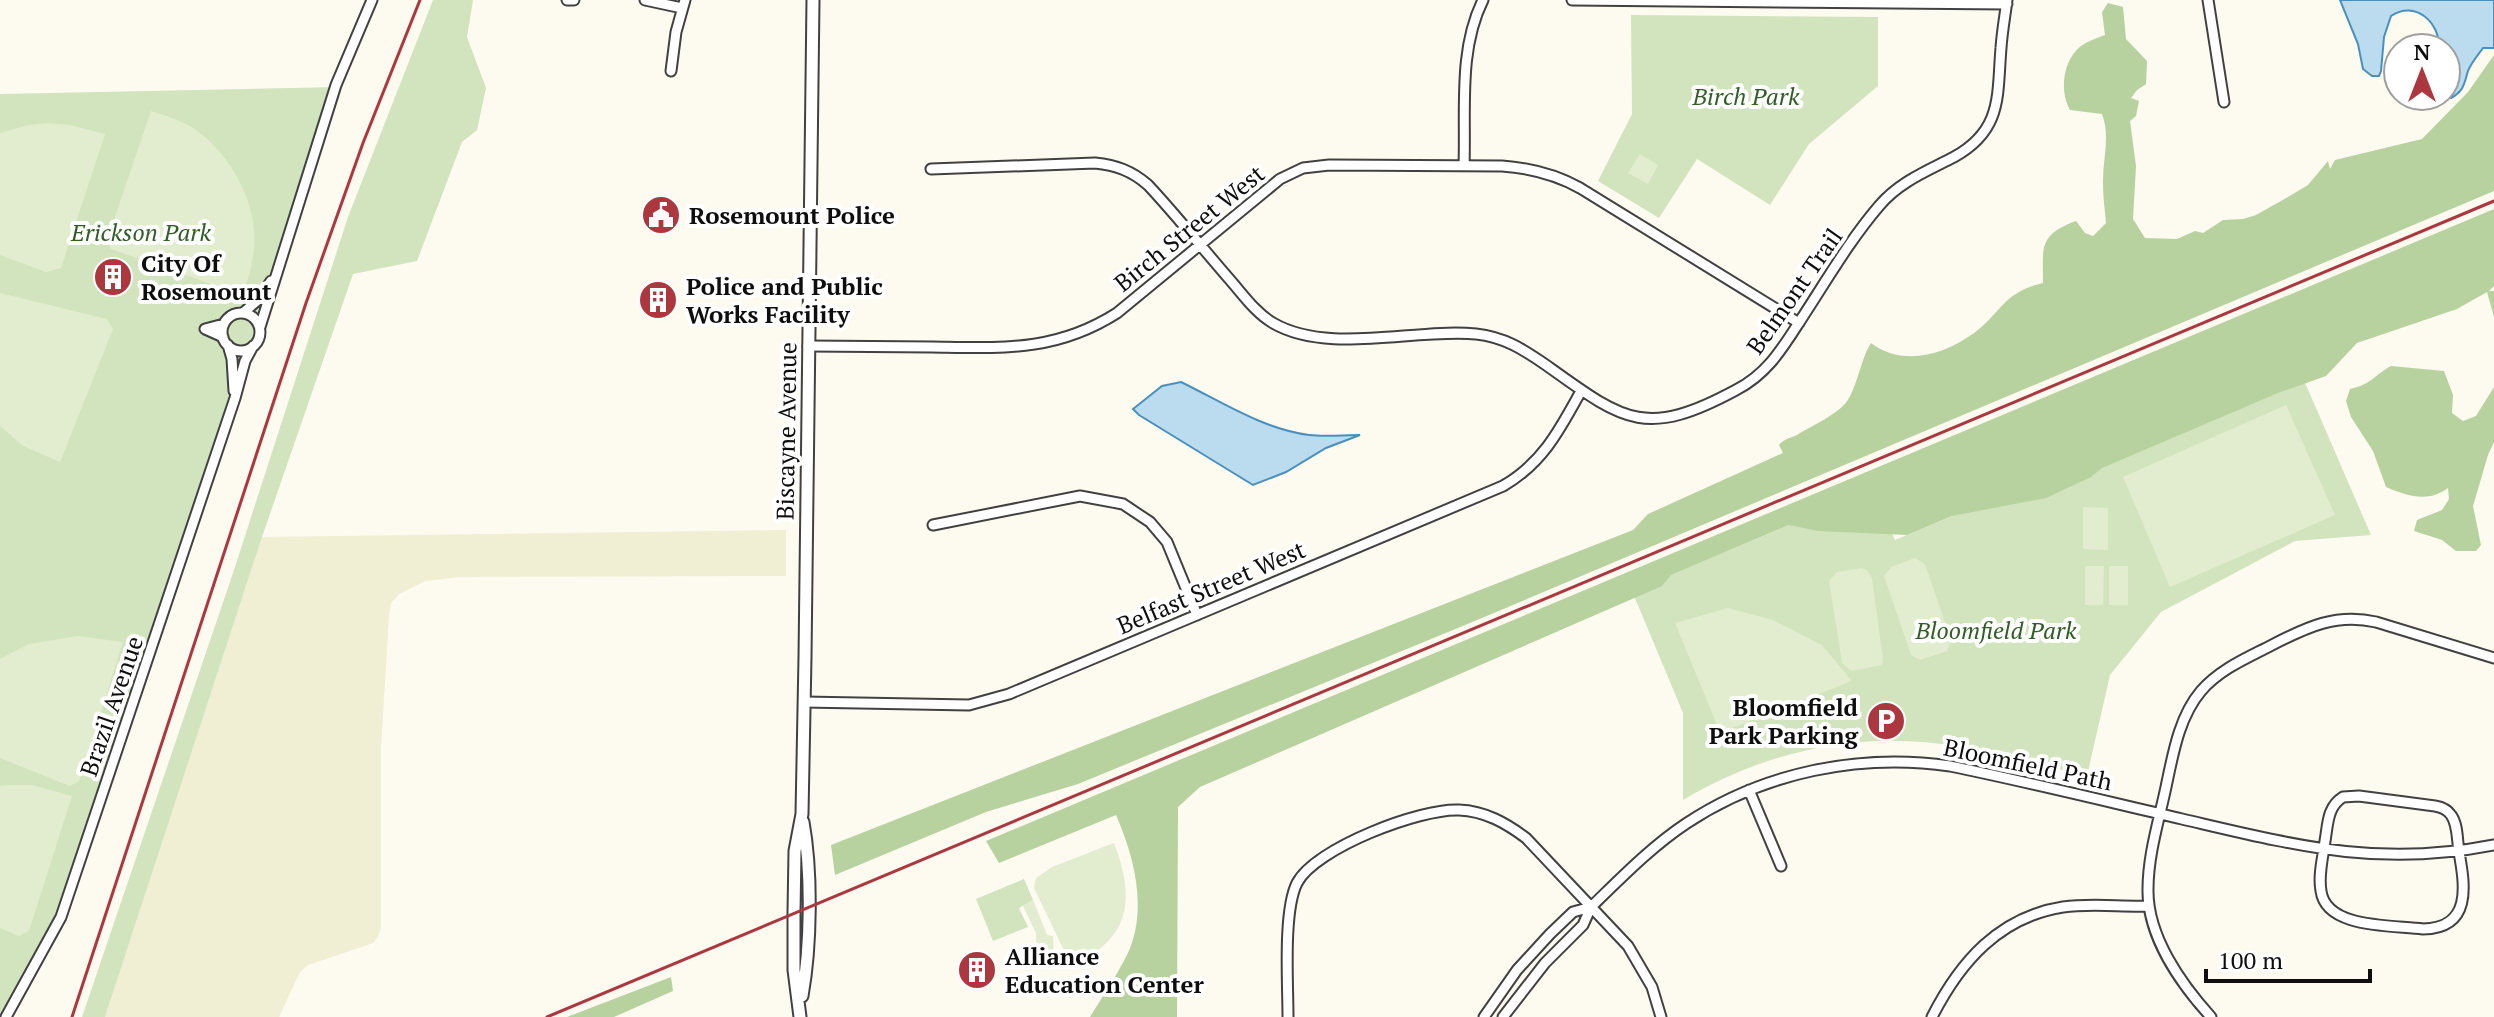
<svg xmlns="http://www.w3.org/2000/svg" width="2494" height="1017" viewBox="0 0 2494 1017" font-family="'PT Serif',serif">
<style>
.farmland{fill:#f0eed3}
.green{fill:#d2e4be}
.forest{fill:#b7d29f}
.pitch{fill:#e2ecce}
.water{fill:#bbdcee;stroke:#4b90bc;stroke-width:2}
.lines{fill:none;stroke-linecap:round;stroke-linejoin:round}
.minor-casing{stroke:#414141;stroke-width:13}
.tertiary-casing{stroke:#414141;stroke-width:15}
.minor{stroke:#fff;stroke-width:9}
.tertiary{stroke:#fff;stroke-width:11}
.rail{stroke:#ac373e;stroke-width:3}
.labels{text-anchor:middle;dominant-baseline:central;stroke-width:8;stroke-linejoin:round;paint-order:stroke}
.park-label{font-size:24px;font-style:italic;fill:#325d26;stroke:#fff}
.poi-label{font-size:24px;font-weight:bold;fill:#0e0e0e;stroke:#fff;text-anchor:start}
.street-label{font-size:24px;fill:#0e0e0e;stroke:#fff}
</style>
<rect width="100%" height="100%" fill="#fdfaf0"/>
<path class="farmland" d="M786 530V576L459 577 425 581 399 594 391 603 389 615 381 748V928L378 937 373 943 308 965 300 972 279 1017H105L262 537Z"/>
<path class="green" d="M433 0H473L467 37 486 88 477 130 462 142 417 261 353 274 262 537 105 1017H82L234 570 348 217Z
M1631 15 1878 17V86L1809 144 1770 205 1697 159 1659 218 1598 181 1632 114Z
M339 87 60 921 5 1017H0V94Z
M2300 371 2371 535 2295 541 2161 612 2110 675 2087 776C2045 766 2003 754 1961 747 1864 729 1767 750 1683 800V713L1632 591 1873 490 1895 540Z
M1024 879 1033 900 1019 908 1028 927 993 941 976 899Z"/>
<path class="forest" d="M2108 3 2123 7 2126 39 2147 61 2146 84 2137 90 2131 98 2139 101 2136 116 2130 121 2136 166 2133 219 2145 238 2177 239 2195 231 2203 233 2223 220 2243 219 2256 215 2288 197 2308 185 2328 161 2330 169 2335 160 2422 139 2468 92 2494 55V191L1470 623 1078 784 986 812 835 875 831 845 1633 530 1648 514 1783 453 1779 445C1784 438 1793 438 1800 433 1814 425 1831 417 1843 406 1856 394 1860 360 1871 343 1902 367 1944 355 1974 333 2002 312 2003 292 2043 283 2043 248 2038 235 2076 221L2085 233 2093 236 2106 223C2105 211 2103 197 2103 185 2102 161 2111 137 2102 114L2070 110C2059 91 2063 60 2081 46 2088 41 2097 38 2105 35L2102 12Z
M2494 209V286L2489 291H2494V317L2487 292 2457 309 2357 343 2326 376 2278 393 2102 468 2091 477 2046 498 1952 516 1907 535 1818 531 1789 525 1671 575 1662 586 1200 787 1178 807 1177 1017H1090C1103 996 1117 975 1128 953 1148 909 1134 856 1116 815L999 863 986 841Z
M2391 366 2444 371 2453 395 2452 413 2463 421 2476 416 2494 387V442L2488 455 2473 506 2481 545 2476 551H2456L2442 540 2414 531 2417 520 2442 510 2449 499 2448 488C2428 503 2407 496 2386 487L2373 451 2351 417 2346 401 2350 389C2372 384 2373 376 2391 366Z
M671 977 673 991 614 1017H567Z"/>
<path class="pitch" d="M151 111C167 116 183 121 196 130 231 155 258 204 254 247 253 264 248 279 243 295L111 249 107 240Z
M48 123 70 125 105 134 61 268 46 272 0 255V133L28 125Z
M1640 154 1658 165 1648 184 1628 173Z
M0 293 107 319 113 329 60 462 23 446 0 426Z
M2286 405 2335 515 2170 587 2123 477Z
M2083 507 2108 508V550L2083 549Z
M1915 558 1925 564 1951 640 1947 651 1920 660 1911 655 1884 576 1891 567Z
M2085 566H2104L2103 605H2085Z
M2109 566H2128V605H2109Z
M1862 568 1868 571 1872 578 1883 659 1882 665 1851 671 1842 663 1829 581 1837 572Z
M1728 608 1773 620 1822 645 1852 681 1727 730 1717 725 1675 623Z
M78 636 123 642 79 781 70 786 0 758V659L29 644Z
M8 785H32L72 796 29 931 19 936 0 928V786Z
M1114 843C1136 900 1130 940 1071 965L1034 888 1036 878 1052 867Z
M1033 900 1047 935 1053 936 1054 960H1037L1036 933 1023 906Z"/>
<path class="water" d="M2340 0H2494V48H2483C2478 55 2471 63 2468 71 2464 84 2464 91 2451 98L2444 96H2446V48H2439C2440 22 2415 0 2391 16L2384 37 2381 71 2379 76H2372L2363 69 2358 44Z
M1181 382C1222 402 1263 429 1309 435 1325 437 1343 435 1360 435L1326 448 1286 472 1253 485 1139 415 1133 409 1162 386Z"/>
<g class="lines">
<g class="minor-casing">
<path id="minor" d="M567 0H574
M645 0 682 8
M1572 0 2007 4
M2208 0 2224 102
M671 71 676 32 685 0
M1464 166C1466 111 1458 50 1483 0
M931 169 1095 163C1116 165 1132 171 1148 185 1177 216 1203 249 1231 281 1244 296 1256 313 1273 323 1328 355 1414 328 1476 334 1504 337 1523 349 1546 365 1624 421 1645 439 1736 390 1767 374 1782 349 1800 321 1825 283 1849 241 1879 206 1899 182 1927 171 1954 157 2003 130 1997 95 2001 48 2002 32 2005 16 2007 0
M243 313 259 299 271 281
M222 332a19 19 0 1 1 38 0a19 19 0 1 1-38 0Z
M260 327 336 85 372 0
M223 337 205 329 224 324
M228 345 232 359 234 391
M808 346C850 346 891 347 932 347 1002 348 1056 352 1117 313L1280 179 1303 168 1329 165 1502 166C1530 168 1555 174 1580 188L1799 323
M933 525 1080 496 1123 504 1150 522 1167 542 1197 615
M804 702 969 705 1009 694 1503 486C1543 463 1560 429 1581 391
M1749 790 1781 866
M2359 796 2435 806C2441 807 2447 809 2451 815 2458 824 2457 840 2459 852 2465 886 2472 928 2423 929 2393 925 2326 929 2321 891 2318 875 2323 857 2325 841 2328 824 2327 807 2343 797Z
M6 1017 61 917 235 398 245 361 253 346
M1288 1017C1288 983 1283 911 1297 883 1315 848 1421 808 1459 810 1485 811 1506 823 1526 838L1628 946 1652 987 1661 1017
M1484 1017 1517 970 1550 934 1573 912 1591 907
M1503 1017 1545 963 1583 925 1591 907C1621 878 1652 846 1687 823 1764 772 1860 753 1950 766 2028 782 2105 801 2182 819 2294 845 2378 868 2494 845
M1932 1017C1960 962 1999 917 2063 907 2091 903 2121 907 2149 906
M2211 1017C2181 984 2147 936 2148 889 2148 855 2159 820 2166 787 2173 754 2179 717 2201 691 2220 669 2247 658 2272 645 2307 627 2336 613 2376 622L2494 658"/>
</g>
<g class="tertiary-casing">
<path id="tertiary" d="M802 996C811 946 812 872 803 822
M800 1017 794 970V912L795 851 802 814 805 657 813 0"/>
</g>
<use href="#minor" class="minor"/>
<use href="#tertiary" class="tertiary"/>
<path class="rail" d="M72 1017 306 303 363 143 420 0
M547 1017 2494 201"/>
</g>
<defs>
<g id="civic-disc" transform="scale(2)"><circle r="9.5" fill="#ac373e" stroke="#fff"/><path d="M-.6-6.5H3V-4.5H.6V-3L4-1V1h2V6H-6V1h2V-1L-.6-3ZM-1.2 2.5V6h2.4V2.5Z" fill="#fff"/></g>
<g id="building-disc" transform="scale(2)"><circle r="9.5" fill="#ac373e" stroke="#fff"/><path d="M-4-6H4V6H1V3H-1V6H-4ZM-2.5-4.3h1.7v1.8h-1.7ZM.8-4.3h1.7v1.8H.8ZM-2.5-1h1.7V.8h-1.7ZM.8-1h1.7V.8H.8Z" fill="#fff"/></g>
<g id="parking-disc" transform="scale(2)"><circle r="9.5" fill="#ac373e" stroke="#fff"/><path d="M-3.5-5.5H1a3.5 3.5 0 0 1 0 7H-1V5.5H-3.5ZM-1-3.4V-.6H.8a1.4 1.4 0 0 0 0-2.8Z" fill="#fff"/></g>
</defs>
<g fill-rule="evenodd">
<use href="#civic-disc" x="661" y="215"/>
<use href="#building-disc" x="113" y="277"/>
<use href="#building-disc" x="658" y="300"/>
<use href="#parking-disc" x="1886" y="721"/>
<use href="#building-disc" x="977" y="970"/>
</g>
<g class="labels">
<g class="park-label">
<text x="1746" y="96">Birch Park</text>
<text x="141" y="232">Erickson Park</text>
<text x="1996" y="630">Bloomfield Park</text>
</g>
<g class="poi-label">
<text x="689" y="215">Rosemount Police</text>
<text x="141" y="263">City Of<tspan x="141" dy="28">Rosemount</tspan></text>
<text x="686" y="286">Police and Public<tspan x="686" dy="28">Works Facility</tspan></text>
<text x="1858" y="707" text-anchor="end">Bloomfield<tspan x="1858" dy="28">Park Parking</tspan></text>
<text x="1005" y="956">Alliance<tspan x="1005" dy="28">Education Center</tspan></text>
</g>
<g class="street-label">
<text transform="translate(1189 228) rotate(-39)">Birch Street West</text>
<text transform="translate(1794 291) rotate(-55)">Belmont Trail</text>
<text transform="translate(786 431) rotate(-89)">Biscayne Avenue</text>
<text transform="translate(1211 587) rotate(-23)">Belfast Street West</text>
<text transform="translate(111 706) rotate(-71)">Brazil Avenue</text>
<text transform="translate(2028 764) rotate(12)">Bloomfield Path</text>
</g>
</g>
<g transform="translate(2422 72)"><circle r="38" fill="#ffffff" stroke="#9f9f9f" stroke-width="2"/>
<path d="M0-6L14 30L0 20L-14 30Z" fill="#ac373e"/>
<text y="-12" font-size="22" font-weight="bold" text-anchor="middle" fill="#0e0e0e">N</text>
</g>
<path d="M2206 969v12h164v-12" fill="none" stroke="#0e0e0e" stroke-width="4"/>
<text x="2218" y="969" font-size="24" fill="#0e0e0e" stroke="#ffffff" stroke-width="6" paint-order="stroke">100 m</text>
</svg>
